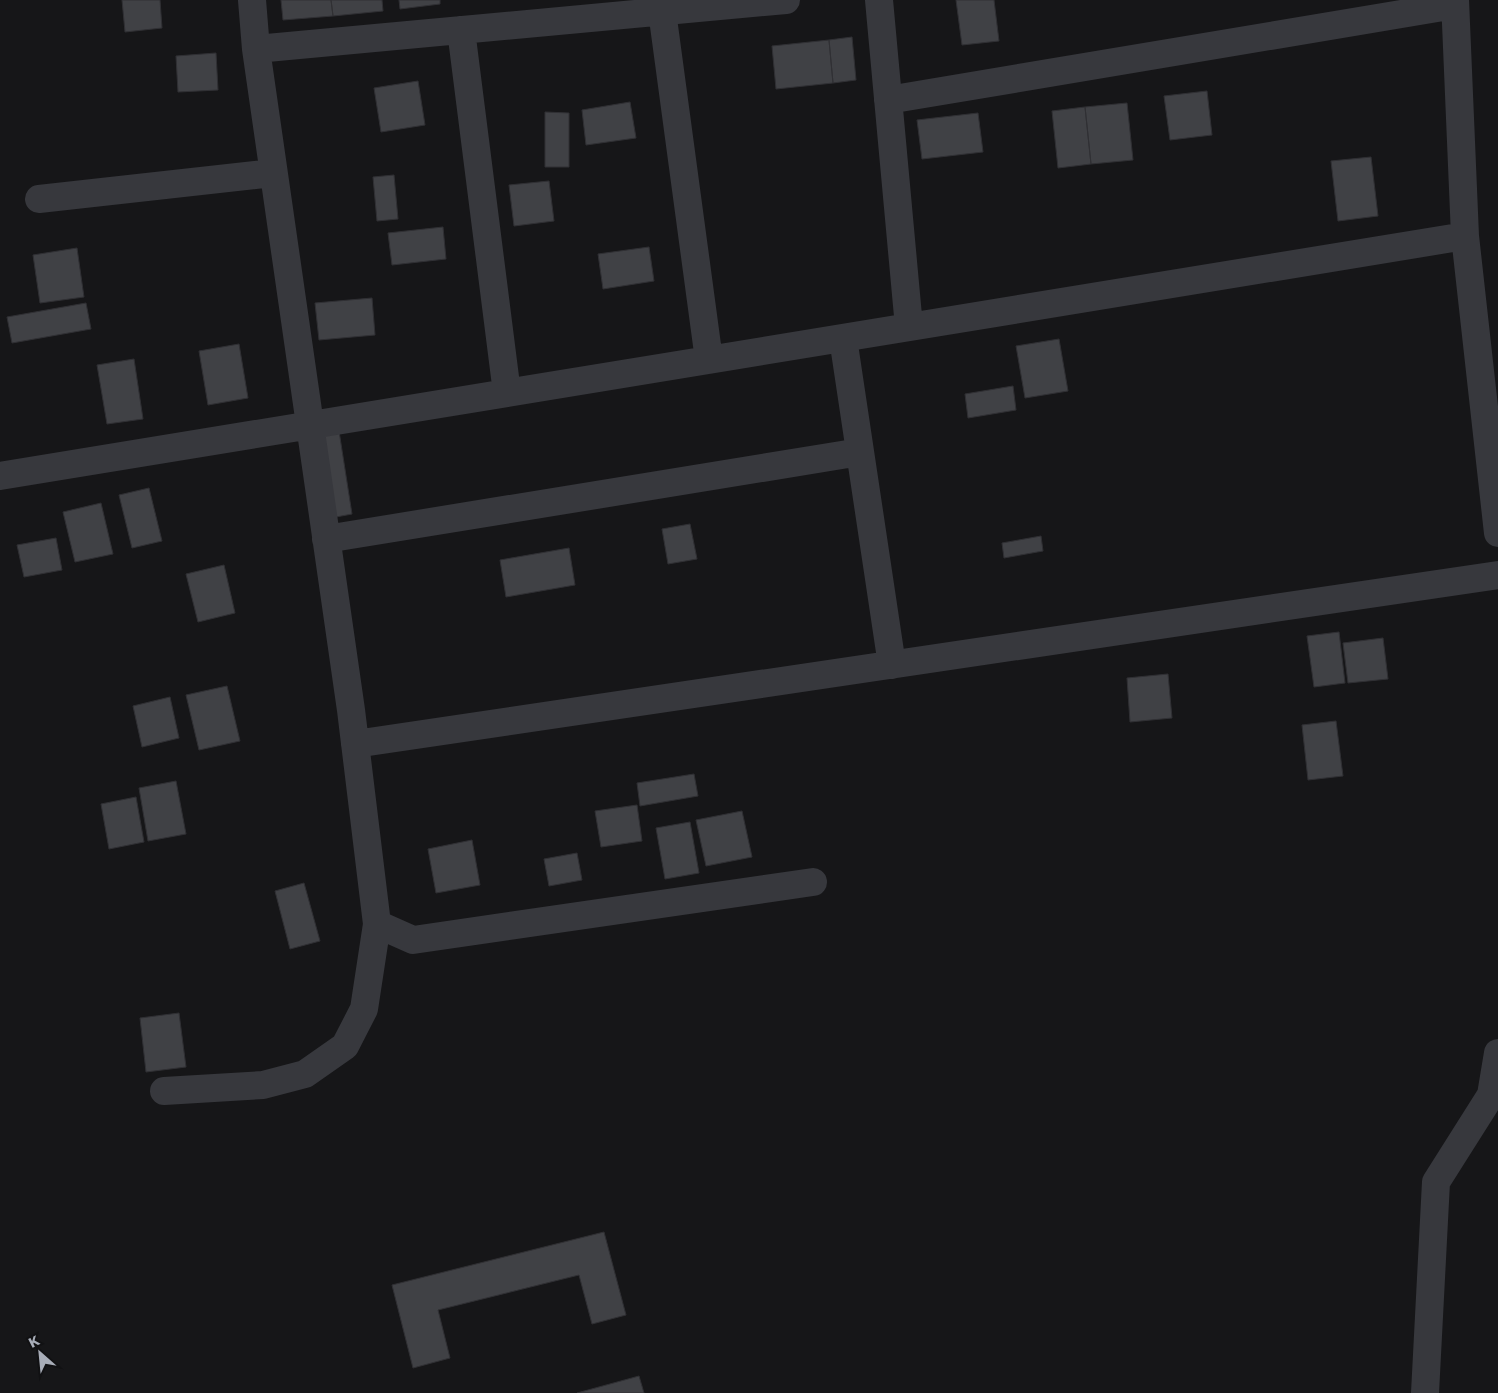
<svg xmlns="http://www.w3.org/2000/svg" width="1498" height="1393" viewBox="0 0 1498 1393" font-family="'Golos Text',sans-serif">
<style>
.building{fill:#404145;stroke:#303034}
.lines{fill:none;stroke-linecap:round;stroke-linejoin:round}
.minor{stroke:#37383d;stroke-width:28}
</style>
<rect width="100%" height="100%" fill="#161618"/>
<path class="building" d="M122 0H160L162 28 125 32Z
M281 0H331L333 16 283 20Z
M331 0H382L383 11 333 16Z
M399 0H440V4L400 9Z
M956 0H994L999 41 962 45Z
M852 37 856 80 833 83 829 40Z
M829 40 833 83 776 89 772 46Z
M216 53 218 90 178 92 176 56Z
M418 81 425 125 381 132 374 88Z
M1207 91 1212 135 1170 140 1164 96Z
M630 102 636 138 586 145 582 110Z
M1127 103 1133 160 1091 164 1085 107Z
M1085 107 1091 164 1058 168 1052 111Z
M545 112 569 113V167H545Z
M978 113 983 152 922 159 917 120Z
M1371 157 1378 216 1338 221 1331 161Z
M394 175 398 219 377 221 373 177Z
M549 181 554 221 514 226 509 185Z
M443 227 446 259 392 265 388 233Z
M649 247 654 281 603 289 598 254Z
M77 248 84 297 40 303 33 255Z
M372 298 375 335 319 340 315 303Z
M86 303 91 329 12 343 7 317Z
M1059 339 1068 391 1025 398 1016 346Z
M239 344 248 398 208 405 199 351Z
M134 359 143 419 107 424 97 365Z
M1013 386 1016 410 968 418 965 394Z
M339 431 352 514 336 517 324 433Z
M149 488 162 541 132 548 119 495Z
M101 503 113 554 75 562 63 512Z
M690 524 697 559 668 564 662 529Z
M1041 536 1043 551 1004 558 1002 543Z
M56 538 62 570 24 577 17 545Z
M569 548 575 585 506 597 500 560Z
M224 565 235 613 198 622 186 574Z
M1339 632 1345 683 1314 687 1307 636Z
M1383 638 1388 679 1348 683 1343 643Z
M1168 674 1172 718 1130 722 1127 678Z
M227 686 240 741 199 750 186 695Z
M170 697 179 738 142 747 133 706Z
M1336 721 1343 776 1308 780 1302 725Z
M694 774 698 796 640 806 637 783Z
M176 781 186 834 148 841 139 788Z
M136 797 144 842 109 849 101 804Z
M637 805 642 841 601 847 595 811Z
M742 811 752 857 706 866 696 820Z
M690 822 699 873 665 879 656 828Z
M472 840 480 885 436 893 428 849Z
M577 853 582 880 549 886 544 859Z
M304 883 320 941 290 949 275 891Z
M179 1013 186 1067 146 1072 140 1018Z
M604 1232 626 1315 592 1324 579 1275 438 1310 450 1358 413 1368 392 1285Z
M639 1376 644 1393H577Z"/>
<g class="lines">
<path class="minor" d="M879 0 909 327
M1455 0 1465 236 1498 533
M662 11 709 360
M461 30 507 393
M256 49 786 0
M888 100 1455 5
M39 199 273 173
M843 338 892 665
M0 476 1465 236
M326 539 860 452
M355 744 1498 575
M377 924 413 940 813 882
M164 1091 263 1085 305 1074 345 1046 364 1009 377 924 351 710 256 49 252 0
M1425 1393 1436 1182 1491 1095 1498 1053"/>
</g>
<g transform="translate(40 1353) rotate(333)" stroke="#111113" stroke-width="4" paint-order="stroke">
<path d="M0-4L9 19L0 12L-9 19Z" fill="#a8adb8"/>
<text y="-8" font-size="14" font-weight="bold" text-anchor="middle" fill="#a8adb8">K</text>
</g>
</svg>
